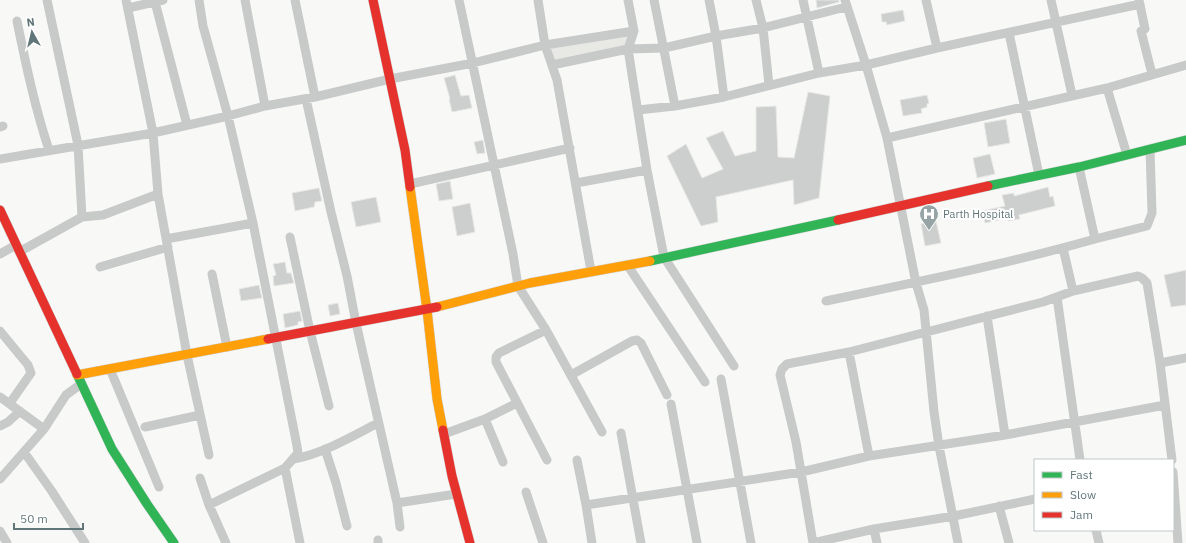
<svg xmlns="http://www.w3.org/2000/svg" width="1186" height="543" viewBox="0 0 1186 543" font-family="'IBM Plex Sans',sans-serif">
<style>
.green{fill:#e8e9e5}
.building{fill:#cdcfcf;stroke:#e8e8e6}
.lines{fill:none;stroke-linecap:round;stroke-linejoin:round}
.fast-casing{stroke:#d2d4d4;stroke-width:10}
.slow-casing{stroke:#d2d4d4;stroke-width:10}
.jam-casing{stroke:#d2d4d4;stroke-width:10}
.street{stroke:#c8caca;stroke-width:9}
.fast{stroke:#30b455;stroke-width:9}
.slow{stroke:#ff9f0a;stroke-width:9}
.jam{stroke:#e5322d;stroke-width:9}
.labels{text-anchor:middle;dominant-baseline:central;stroke-width:4;stroke-linejoin:round;paint-order:stroke}
.poi-label{font-size:11px;fill:#617679;stroke:#fff;text-anchor:start}
</style>
<rect width="100%" height="100%" fill="#f8f8f7"/>
<path class="green" d="M629 32 628 49 552 65 551 44Z"/>
<path class="building" d="M816 0H839V2L817 8Z
M903 10 905 21 887 25 886 22H882L881 14Z
M455 75 461 96 469 95 472 108 452 112 449 99H450L444 78Z
M808 92 830 96 819 198 794 205 793 180 716 197 718 222 701 226 667 156 686 144 702 178 723 169 706 138 723 131 735 156 756 151V107L776 106 778 157 794 158Z
M927 95 929 103 927 104V107L921 109 922 113 903 116 900 100Z
M1006 119 1010 143 988 147 984 123Z
M483 140 485 153 477 154 474 142Z
M990 154 995 174 977 178 973 158Z
M450 181 453 199 439 201 436 184Z
M1048 187 1050 197 1053 196 1055 206 1019 215 1020 219 1008 221V218L985 223 982 211 1005 206 1002 195 1014 193V196Z
M319 188 322 201 315 202 314 207 295 211 292 193Z
M376 197 381 222 356 227 351 202Z
M470 203 475 232 457 236 452 207Z
M936 221 941 243 925 246 921 224Z
M285 262 287 273H291L294 283 274 286 273 276 276 275 273 264Z
M1186 270V305L1171 307 1164 275Z
M259 285 262 298 241 301 239 289Z
M338 303 340 314 330 316 328 305Z
M300 311 302 321 298 322V325L285 328 283 314Z"/>
<g class="lines">
<g class="fast-casing">
<path id="fast" d="M988 186 1079 167 1186 140
M650 261 838 220
M77 374 112 449 147 504 174 543"/>
</g>
<g class="slow-casing">
<path id="slow" d="M410 187 427 310 437 399 443 430
M437 307 530 283 650 261
M77 375 268 339"/>
</g>
<g class="jam-casing">
<path id="jam" d="M373 0 405 150 410 187
M0 210 77 374
M838 220 988 186
M268 339 437 307
M443 430 452 476 470 543"/>
</g>
<path class="street" d="M126 0 153 133 158 194 187 355 209 455
M199 0 203 26 228 116 253 223 297 446 298 453 285 468 209 505 226 543
M245 0 265 106
M295 0 315 97
M459 0 513 254 518 286 546 330 602 432
M538 0 545 45 557 80 591 271
M628 0 634 31 628 49 647 170 664 257 734 366
M654 0 675 106
M709 0 716 36 724 97
M756 0 763 28 769 85
M803 0 819 73
M845 0 866 65 887 138 916 283 924 310 934 412 939 446 958 543
M926 0 937 48 1140 4
M1051 0 1072 95
M1139 0 1145 29 1141 31 1152 74
M155 2 187 125
M128 8 163 0
M17 21C26 65 35 108 49 150
M1009 33 1039 175
M552 65 628 49 664 48 716 36 763 28 846 7
M1107 88 1127 155
M306 99 331 212 347 276 356 323 397 503 400 527
M638 110 675 106 724 97 819 73 866 65 937 48
M0 127 3 126
M887 138 1107 88 1186 65
M0 159 153 133 228 116 265 106 315 97 390 79 473 63 545 45 634 31
M576 183 647 170
M410 184 570 148
M82 217 103 215 158 194
M290 237 310 331 329 406
M166 239 253 223
M1095 239 1147 226 1152 213 1150 149
M1063 248 1073 291
M19 252 82 217 78 145 47 0
M0 254 16 245
M628 266 705 382
M100 267 168 247
M212 274 227 347
M1057 297 1080 460
M826 301C916 282 1007 264 1095 239L1079 167
M987 316 1005 435
M546 330 499 353 496 357V362L547 460
M0 331 28 365 31 373 10 403
M849 352 869 456
M1160 363 1186 358
M110 369 159 487
M571 375 632 341 637 340 641 343 667 395
M721 379 751 543
M0 397 44 429
M671 404 697 543
M485 419 503 462
M0 426 8 422 20 411
M145 427 200 415
M621 433 641 543
M444 434 485 419 517 403
M325 449 336 483 347 526
M24 452 51 490 85 543
M294 459C324 453 351 437 378 423
M577 460 586 505 592 543
M285 468 300 543
M1173 472 1178 543
M200 478 209 505
M0 479 44 429 66 395 81 384
M526 492 543 543
M1035 499 954 516 874 529 813 543 796 442 780 375 782 369 787 364 849 352 1043 302 1073 291 1138 276 1142 278 1147 283 1160 363 1172 460
M397 503 456 494
M586 505 801 472 869 456 1005 435 1165 405
M999 506 1009 543
M874 529 877 543
M1096 530 1099 543
M0 531 7 543
M378 543V540"/>
<use href="#fast" class="fast"/>
<use href="#slow" class="slow"/>
<use href="#jam" class="jam"/>
</g>
<defs>
<g id="hospital-pin" transform="scale(1)"><path d="M0 17L-7.5 6A9.5 9.5 0 1 1 7.5 6Z" fill="#96a4a5" stroke="#fff"/><path d="M-5-5h3v3.5h4V-5h3V5h-3V1.5h-4V5h-3Z" fill="#fff"/></g>
</defs>
<g fill-rule="evenodd">
<use href="#hospital-pin" x="929" y="214"/>
</g>
<g class="labels">
<g class="poi-label">
<text x="943" y="214">Parth Hospital</text>
</g>
</g>
<rect x="1034" y="459" width="140" height="72" fill="#ffffff" stroke="#c0c8c9"/>
<rect x="1042" y="472" width="20" height="6" fill="#30b455" stroke="#c0c8c9"/>
<text x="1070" y="479" font-size="12" fill="#617679">Fast</text>
<rect x="1042" y="492" width="20" height="6" fill="#ff9f0a" stroke="#c0c8c9"/>
<text x="1070" y="499" font-size="12" fill="#617679">Slow</text>
<rect x="1042" y="512" width="20" height="6" fill="#e5322d" stroke="#c0c8c9"/>
<text x="1070" y="519" font-size="12" fill="#617679">Jam</text>
<g transform="translate(32 32) rotate(352)" stroke="#ffffff" stroke-width="3" paint-order="stroke">
<path d="M0-3L7 15L0 10L-7 15Z" fill="#617679"/>
<text y="-6" font-size="11" font-weight="bold" text-anchor="middle" fill="#617679">N</text>
</g>
<path d="M14 523v6h69v-6" fill="none" stroke="#617679" stroke-width="2"/>
<text x="20" y="523" font-size="12" fill="#617679" stroke="#ffffff" stroke-width="3" paint-order="stroke">50 m</text>
</svg>
